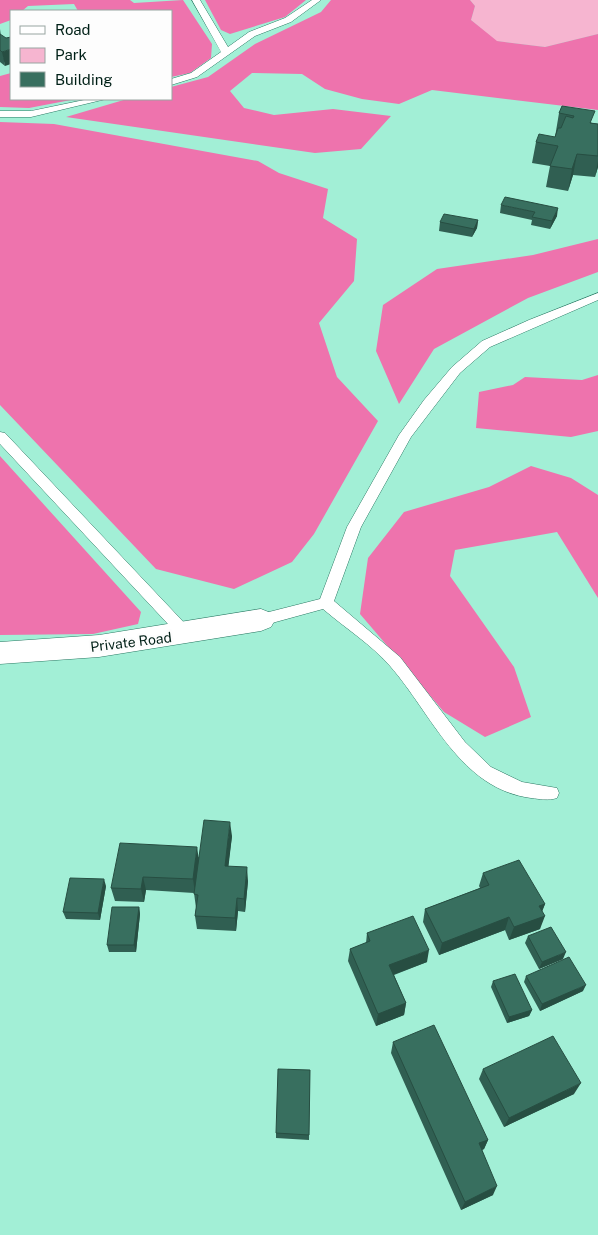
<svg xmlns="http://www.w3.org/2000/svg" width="598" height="1235" viewBox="0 0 598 1235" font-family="'Public Sans',sans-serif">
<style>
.green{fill:#f6b5d0}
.forest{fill:#ee73ad}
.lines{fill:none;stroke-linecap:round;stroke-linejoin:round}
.service-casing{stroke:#2b7964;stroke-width:1}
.minor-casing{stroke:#2b7964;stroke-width:1}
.service{fill:#fff;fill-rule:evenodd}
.minor{fill:#fff;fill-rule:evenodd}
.wall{fill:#305f52}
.shaded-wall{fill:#274e42}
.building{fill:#386f5f;stroke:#274e42}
.labels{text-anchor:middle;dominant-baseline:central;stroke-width:5;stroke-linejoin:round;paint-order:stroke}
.street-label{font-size:14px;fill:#002017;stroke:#fdfdfd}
</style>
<rect width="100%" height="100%" fill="#a2efd6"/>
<path class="green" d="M470 0H598V34L545 47 496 41 471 20 475 6Z"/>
<path class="forest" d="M0 0H130L134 3 183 0 212 44 211 58 190 73 171 77V11H78L74 4 28 6 22 11H11V20L0 24Z
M205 0H306L285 17 230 34 221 30Z
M331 0H470L475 6 471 20 497 41 545 47 598 34V110L432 90 399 104 362 99 325 89 302 74 252 73 230 91 244 108 274 115 333 109 391 116 361 149 315 153 66 117 127 99H171V87L208 77 255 44 321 12Z
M11 73V99H76L29 108 0 107V76Z
M0 122 54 124 258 161 279 173 328 189 323 218 357 239 354 281 319 323 337 377 378 421 314 534 292 562 234 589 156 569 0 405Z
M598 239V272L528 298 434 349 399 404 376 351 383 305 437 269 533 255Z
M598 375V431L571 437 476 428 479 392 513 385 525 377 582 380Z
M0 456 141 612 138 624 93 634 0 635Z
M531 466 571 478 598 495V598L557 532 455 550 450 576 514 667 531 717 485 737 444 712 360 614 368 558 404 512 489 487Z"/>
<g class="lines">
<g class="service-casing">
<path id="service" d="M192 0H200L228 47 249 32 285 18 312 0H321L291 22 255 36 197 77 171 85V79L191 73 221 52Z
M89 99H106L31 117H0V111H31Z
M598 293V300L490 347 460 373 411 437 361 527 334 601 400 657 465 742 491 767 522 782 557 788 559 793 557 798C548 801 540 799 531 798 460 789 432 714 390 666 372 645 345 628 323 609L261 626 256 624 253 620 256 616 261 614 320 599 347 527 399 435 424 400 452 367 482 341 529 320Z
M0 432 5 433 191 630 194 634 191 638H181L0 444Z"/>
</g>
<g class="minor-casing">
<path id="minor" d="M261 609 271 613 275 620 271 627 261 631 99 657 0 664V642L99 635Z"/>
</g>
<use href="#service" class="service"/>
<use href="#minor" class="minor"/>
</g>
<path class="wall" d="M0 29 5 66 0 62Z
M562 106 592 123 598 124V167L595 177 573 175 568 191 546 187 550 166 532 163 536 142 555 137 559 113Z
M501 205 557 216 550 229 531 225 532 220 500 213Z
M478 220 477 228 472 237 439 231 440 222Z
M232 836 228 866 248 881 245 912 238 911 236 931 197 929 195 916 196 908 194 893 146 890 144 902 115 901 111 888 199 857Z
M483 873 545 904 542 911 540 929 509 940 505 930 439 955 423 922 425 909 480 888 479 886Z
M106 886 100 920 66 919 63 912Z
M139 907 140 914 136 952H109L107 945Z
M367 933 427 962 394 975 406 1003 404 1015 376 1026 348 961 350 949 366 943Z
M528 936 563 959 539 969 525 943Z
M526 976 583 991 540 1011 524 982Z
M493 981 532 1010 529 1016 507 1023 491 987Z
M393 1042 488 1140 484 1149 482 1150 493 1195 461 1210 391 1053Z
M483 1069 574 1094 504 1127 479 1079Z
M310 1070 309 1140 276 1138V1133Z"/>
<path class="shaded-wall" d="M11 49V64L5 66 2 52Z
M577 154 573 175 568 191 572 169Z
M598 161V167L595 177Z
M558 208 557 216 550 229 552 221Z
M478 220 477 228 472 237 474 229Z
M230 822 232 836 227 879 225 866Z
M197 847 199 860 195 893 193 879Z
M247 867 248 881 245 912 244 899Z
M143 877 146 890 144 902 141 889Z
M104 879 106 886 100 920 98 913Z
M237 898 238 911 236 931 235 918Z
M545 904 540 917 545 916 540 929 509 940 514 927 539 906Z
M139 907 140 914 136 952 134 945Z
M509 917 505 930 439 955 442 943Z
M429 950 427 962 387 977 389 965Z
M566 952 563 959 539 969 542 962Z
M586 985 583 991 540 1011 542 1004Z
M406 1003 404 1015 376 1026 378 1014Z
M532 1010 529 1016 507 1023 509 1017Z
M581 1083 574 1094 504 1127 509 1118Z
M488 1140 484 1149 475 1153 479 1143Z
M497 1186 493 1195 461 1210 465 1202Z"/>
<path class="building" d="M0 34 6 38 11 37V49L2 52 0 50Z
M562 106 595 111 590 123 598 124V156L577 154 572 169 550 166 558 146 536 142 539 134 555 137 558 128H561L566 116 573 118 574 116 559 113Z
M505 197 558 208 552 221 532 217 535 212 501 205Z
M444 214 478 220 474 229 440 222Z
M204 820 230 822 225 866 247 867 244 899 237 898 235 918 195 916 198 895 194 894Z
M120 843 197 847 193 879 143 877 141 889 111 888Z
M519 860 545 904 539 906 545 916 514 927 509 917 442 943 425 909 489 885 483 873Z
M70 878 104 879 98 913 63 912Z
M112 907H139L134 945H107Z
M413 916 429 950 389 965 406 1003 378 1014 350 949 370 941 367 933Z
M551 927 566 952 542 962 528 936Z
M569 957 586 985 542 1004 526 976Z
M515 974 532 1010 509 1017 493 981Z
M434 1025 488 1140 479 1143 497 1186 465 1202 393 1042Z
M553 1036 581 1083 509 1118 483 1069Z
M278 1069 310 1070 309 1135 276 1133Z"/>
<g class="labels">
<g class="street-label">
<text transform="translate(131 642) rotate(-7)">Private Road</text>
</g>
</g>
<rect x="10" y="10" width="162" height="90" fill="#fdfdfd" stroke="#98a5a1"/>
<rect x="20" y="26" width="25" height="8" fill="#ffffff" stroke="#98a5a1"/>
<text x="55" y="35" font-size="15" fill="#002017">Road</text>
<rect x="20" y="48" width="25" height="15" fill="#f6b5d0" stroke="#98a5a1"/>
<text x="55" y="60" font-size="15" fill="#002017">Park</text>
<rect x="20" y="72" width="25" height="15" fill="#386f5f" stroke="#98a5a1"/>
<text x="55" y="85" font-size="15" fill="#002017">Building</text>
</svg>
